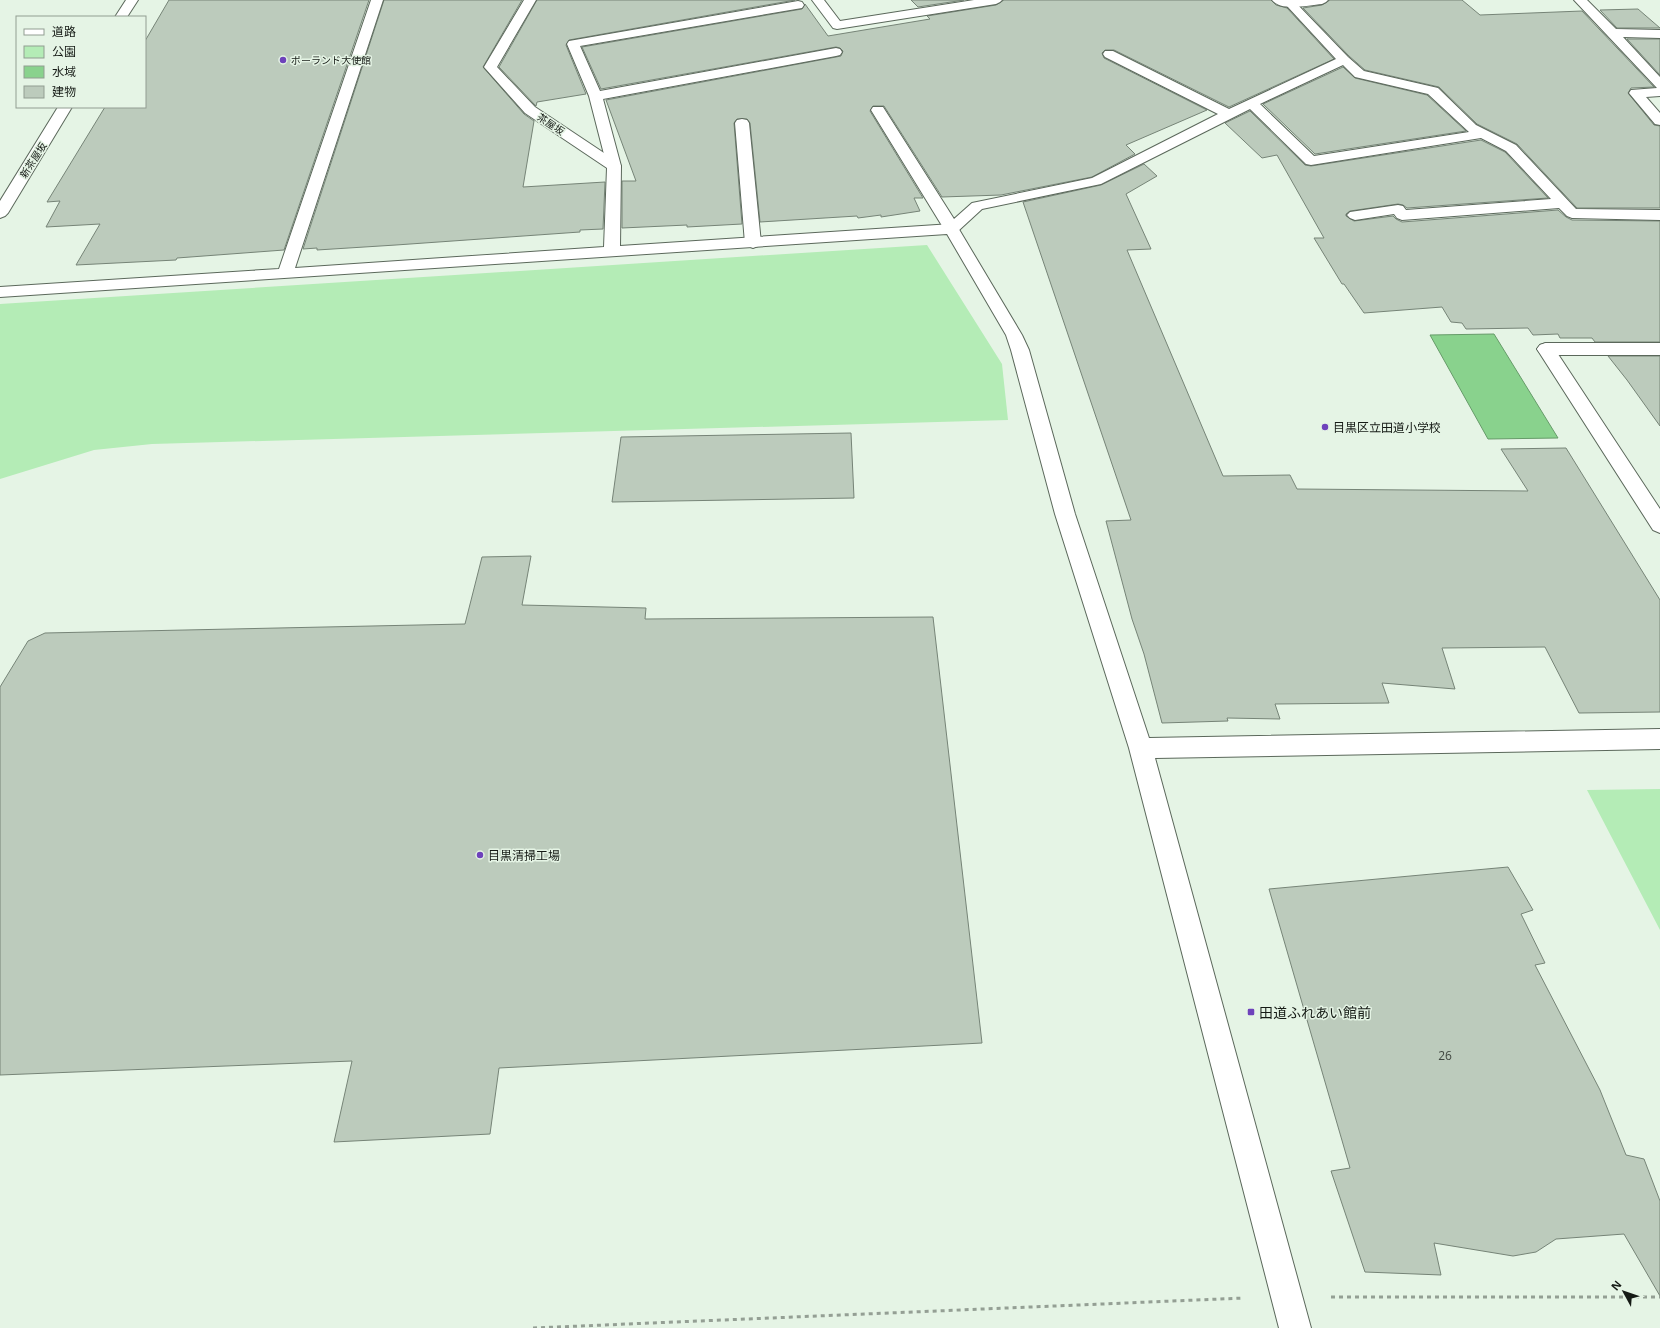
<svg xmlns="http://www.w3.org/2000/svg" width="1660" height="1328" viewBox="0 0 1660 1328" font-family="'Open Sans','Noto Sans JP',sans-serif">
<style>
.green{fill:#b4ecb6}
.water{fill:#89d28d;stroke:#669b69}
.building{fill:#bccbbc;stroke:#768477}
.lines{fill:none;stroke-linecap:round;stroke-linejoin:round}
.service-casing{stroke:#5b685b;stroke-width:2}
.minor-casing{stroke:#5b685b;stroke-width:2}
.tertiary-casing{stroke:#5b685b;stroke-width:2}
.path{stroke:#949f94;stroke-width:3;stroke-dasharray:4 4;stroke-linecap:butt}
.service{fill:#fff;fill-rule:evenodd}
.minor{fill:#fff;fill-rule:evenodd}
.tertiary{fill:#fff;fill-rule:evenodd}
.poi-dot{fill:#6e42bb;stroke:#e5f4e5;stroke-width:1.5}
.labels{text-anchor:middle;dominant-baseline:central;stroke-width:3;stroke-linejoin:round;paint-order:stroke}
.far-poi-label{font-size:10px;fill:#151a15;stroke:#e5f4e5;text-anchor:start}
.far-street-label{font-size:10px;fill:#151a15;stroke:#e5f4e5}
.poi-label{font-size:12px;fill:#151a15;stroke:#e5f4e5;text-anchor:start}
.near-number-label{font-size:12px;fill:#3f463f}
.near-poi-label{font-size:14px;fill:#151a15;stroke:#e5f4e5;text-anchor:start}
</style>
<rect width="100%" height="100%" fill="#e5f4e5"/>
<path class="green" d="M927 245 1002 364 1008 420 152 444 94 450 0 479V304Z
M1660 789V930L1587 790Z"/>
<path class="water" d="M1494 334 1558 438 1488 439 1430 335Z"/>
<path class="building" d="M169 0H369L284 250 177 258 176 260 76 265 100 224 46 227 60 201 47 202 105 107H145V41Z
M384 0H522L483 67 524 114 534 121 523 187 605 182 603 229 580 230V232L396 245 317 250V248L303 249Z
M537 0H795L569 40 566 45 586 94 537 102 536 106 499 67Z
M911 0H964L918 7Z
M1004 0H1271L1276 5 1287 8 1334 59 1229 107 1114 50H1105L1102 53 1104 58 1207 110 1126 145 1135 154 1092 177 1001 195 942 197 884 106H873L870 111 923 198H914L920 211 881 217V215L858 218 857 216 760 222 750 123 747 119H737L734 123 742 224 687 227V225L622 228V181H636L606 100 836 57 841 56 843 51 840 48 836 47 601 89 582 47 802 9 805 4 828 36 930 19 927 16 996 5Z
M1330 0H1462L1480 15 1582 11 1654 87 1631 88 1628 93 1654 125 1660 126V208H1577L1517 144 1477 124 1439 87 1365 70 1349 56 1303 8 1322 5Z
M1638 9 1660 28H1617L1600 10Z
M1627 39H1660V75Z
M1343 67 1355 78 1427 95 1466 131 1315 154 1263 104Z
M1250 111 1305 165 1311 166 1481 140 1505 152 1548 198 1407 208 1403 205 1398 204 1350 211 1346 214V216L1354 221 1393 216 1396 219 1402 222 1558 210 1566 217 1572 220 1660 221V342H1595L1592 338H1560L1558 334 1533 335 1528 328 1466 329 1462 323 1451 322 1442 307 1364 313 1344 284H1342L1314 238H1324L1277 155 1262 158 1225 123Z
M1144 164 1157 176 1126 194 1151 249 1127 250 1223 476 1290 475 1297 489 1528 491 1501 449 1566 448 1660 600V712L1579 713 1545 647 1442 648 1455 689 1382 683 1389 703 1275 704 1280 719 1227 718 1228 721 1162 723 1144 654 1132 619 1106 521 1131 520 1023 202 1101 185Z
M1608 356H1660V426L1627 380Z
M851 433 854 498 612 502 621 437Z
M531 556 522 605 646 608 645 619 933 617 982 1043 499 1068 490 1134 334 1142 352 1061 0 1075V687L28 641 45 633 465 624 482 557Z
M1508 867 1533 910 1521 914 1545 963 1535 965 1600 1090 1626 1155 1644 1159 1660 1201V1296L1624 1234 1556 1239 1536 1252 1513 1256 1434 1243 1441 1275 1365 1272 1331 1171 1350 1168 1269 889Z"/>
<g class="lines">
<g class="service-casing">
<path id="service" d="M1291 0 1295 2 1348 57 1364 71 1438 88 1476 125 1516 145 1576 209 1660 210V220L1572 218 1567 216 1559 208 1402 220 1397 218 1394 214 1355 220 1350 218 1347 215 1350 212 1398 205 1403 206 1406 210 1551 199 1506 151 1481 138 1311 165 1306 164 1250 109 1101 184 982 209 957 232 952 234 947 232 944 229 871 110 873 107H883L954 219 972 203 1092 178 1218 114 1105 57 1103 54 1105 51H1113L1229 109 1336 59 1287 6 1285 4 1287 2ZM1343 65 1355 77 1428 94 1469 132 1314 156 1260 104Z
M1574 0H1587L1616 29 1660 30V38L1623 37 1660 77V96L1646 97 1660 113V125L1655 124 1629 93 1631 90 1657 88Z
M798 1 802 2 804 5 802 8 580 46 600 91 836 48 840 49 842 52 840 55 836 56 603 99 621 166 619 169 614 170 609 169 607 166 589 96 567 44 569 41Z
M742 119 747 120 749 123 761 243 758 246 753 248 748 246 745 243 735 123 737 120Z
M1546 343H1660V355H1546L1540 353 1537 349 1540 345Z"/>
</g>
<g class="minor-casing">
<path id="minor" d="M371 0H383L295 268 604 247 607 168 525 113 484 67 524 0H536L497 67 535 107 619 163 621 166 620 246 952 224 957 226 1022 335 1029 350 1075 514 1149 738 1660 729V749L1155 758 1311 1328H1279L1129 748 1055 514 1011 350 1006 335 947 234 0 297V287L279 269Z
M812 0H824L840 21 974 0H1002L1000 2 996 4 837 29 833 28Z
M1272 0H1328L1326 2 1322 4C1309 5 1281 12 1272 0Z
M1546 343 1552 345 1660 509V533L1653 530 1537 349 1540 345Z"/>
</g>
<g class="tertiary-casing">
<path id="tertiary" d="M126 0H138L127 17H115Z
M58 107H72L8 213 5 216 0 218V201Z"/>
</g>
<path class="path" d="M1331 1297H1660
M533 1328 1244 1298"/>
<use href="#service" class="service"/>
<use href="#minor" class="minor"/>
<use href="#tertiary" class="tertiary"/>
</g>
<g class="poi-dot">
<circle cx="283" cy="60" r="4"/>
<circle cx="1325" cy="427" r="4"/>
<circle cx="480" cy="855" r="4"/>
<rect x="1247" y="1008" width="8" height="8" rx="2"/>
</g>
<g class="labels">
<g class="far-poi-label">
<text x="291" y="60">ポーランド大使館</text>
</g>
<g class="far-street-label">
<text transform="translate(551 124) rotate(34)">茶屋坂</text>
<text transform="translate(33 160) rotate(-58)">新茶屋坂</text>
</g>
<g class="poi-label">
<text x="1333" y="427">目黒区立田道小学校</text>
<text x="488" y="855">目黒清掃工場</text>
</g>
<g class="near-number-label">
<text x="1445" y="1055">26</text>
</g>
<g class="near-poi-label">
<text x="1259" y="1012">田道ふれあい館前</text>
</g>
</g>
<rect x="16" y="16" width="130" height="92" fill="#e5f4e5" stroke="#929d92"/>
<rect x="24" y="29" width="20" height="6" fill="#ffffff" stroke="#929d92"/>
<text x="52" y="36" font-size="12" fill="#151a15">道路</text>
<rect x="24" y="46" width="20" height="12" fill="#b4ecb6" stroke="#929d92"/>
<text x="52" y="56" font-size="12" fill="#151a15">公園</text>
<rect x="24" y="66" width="20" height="12" fill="#89d28d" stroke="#929d92"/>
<text x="52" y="76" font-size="12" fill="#151a15">水域</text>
<rect x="24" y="86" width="20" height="12" fill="#bccbbc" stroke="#929d92"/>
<text x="52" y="96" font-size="12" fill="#151a15">建物</text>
<g transform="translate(1624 1292) rotate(310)" stroke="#e5f4e5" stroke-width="3" paint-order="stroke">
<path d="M0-3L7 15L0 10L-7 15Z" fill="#151a15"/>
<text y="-6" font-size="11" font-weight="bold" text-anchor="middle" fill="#151a15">N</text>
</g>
</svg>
